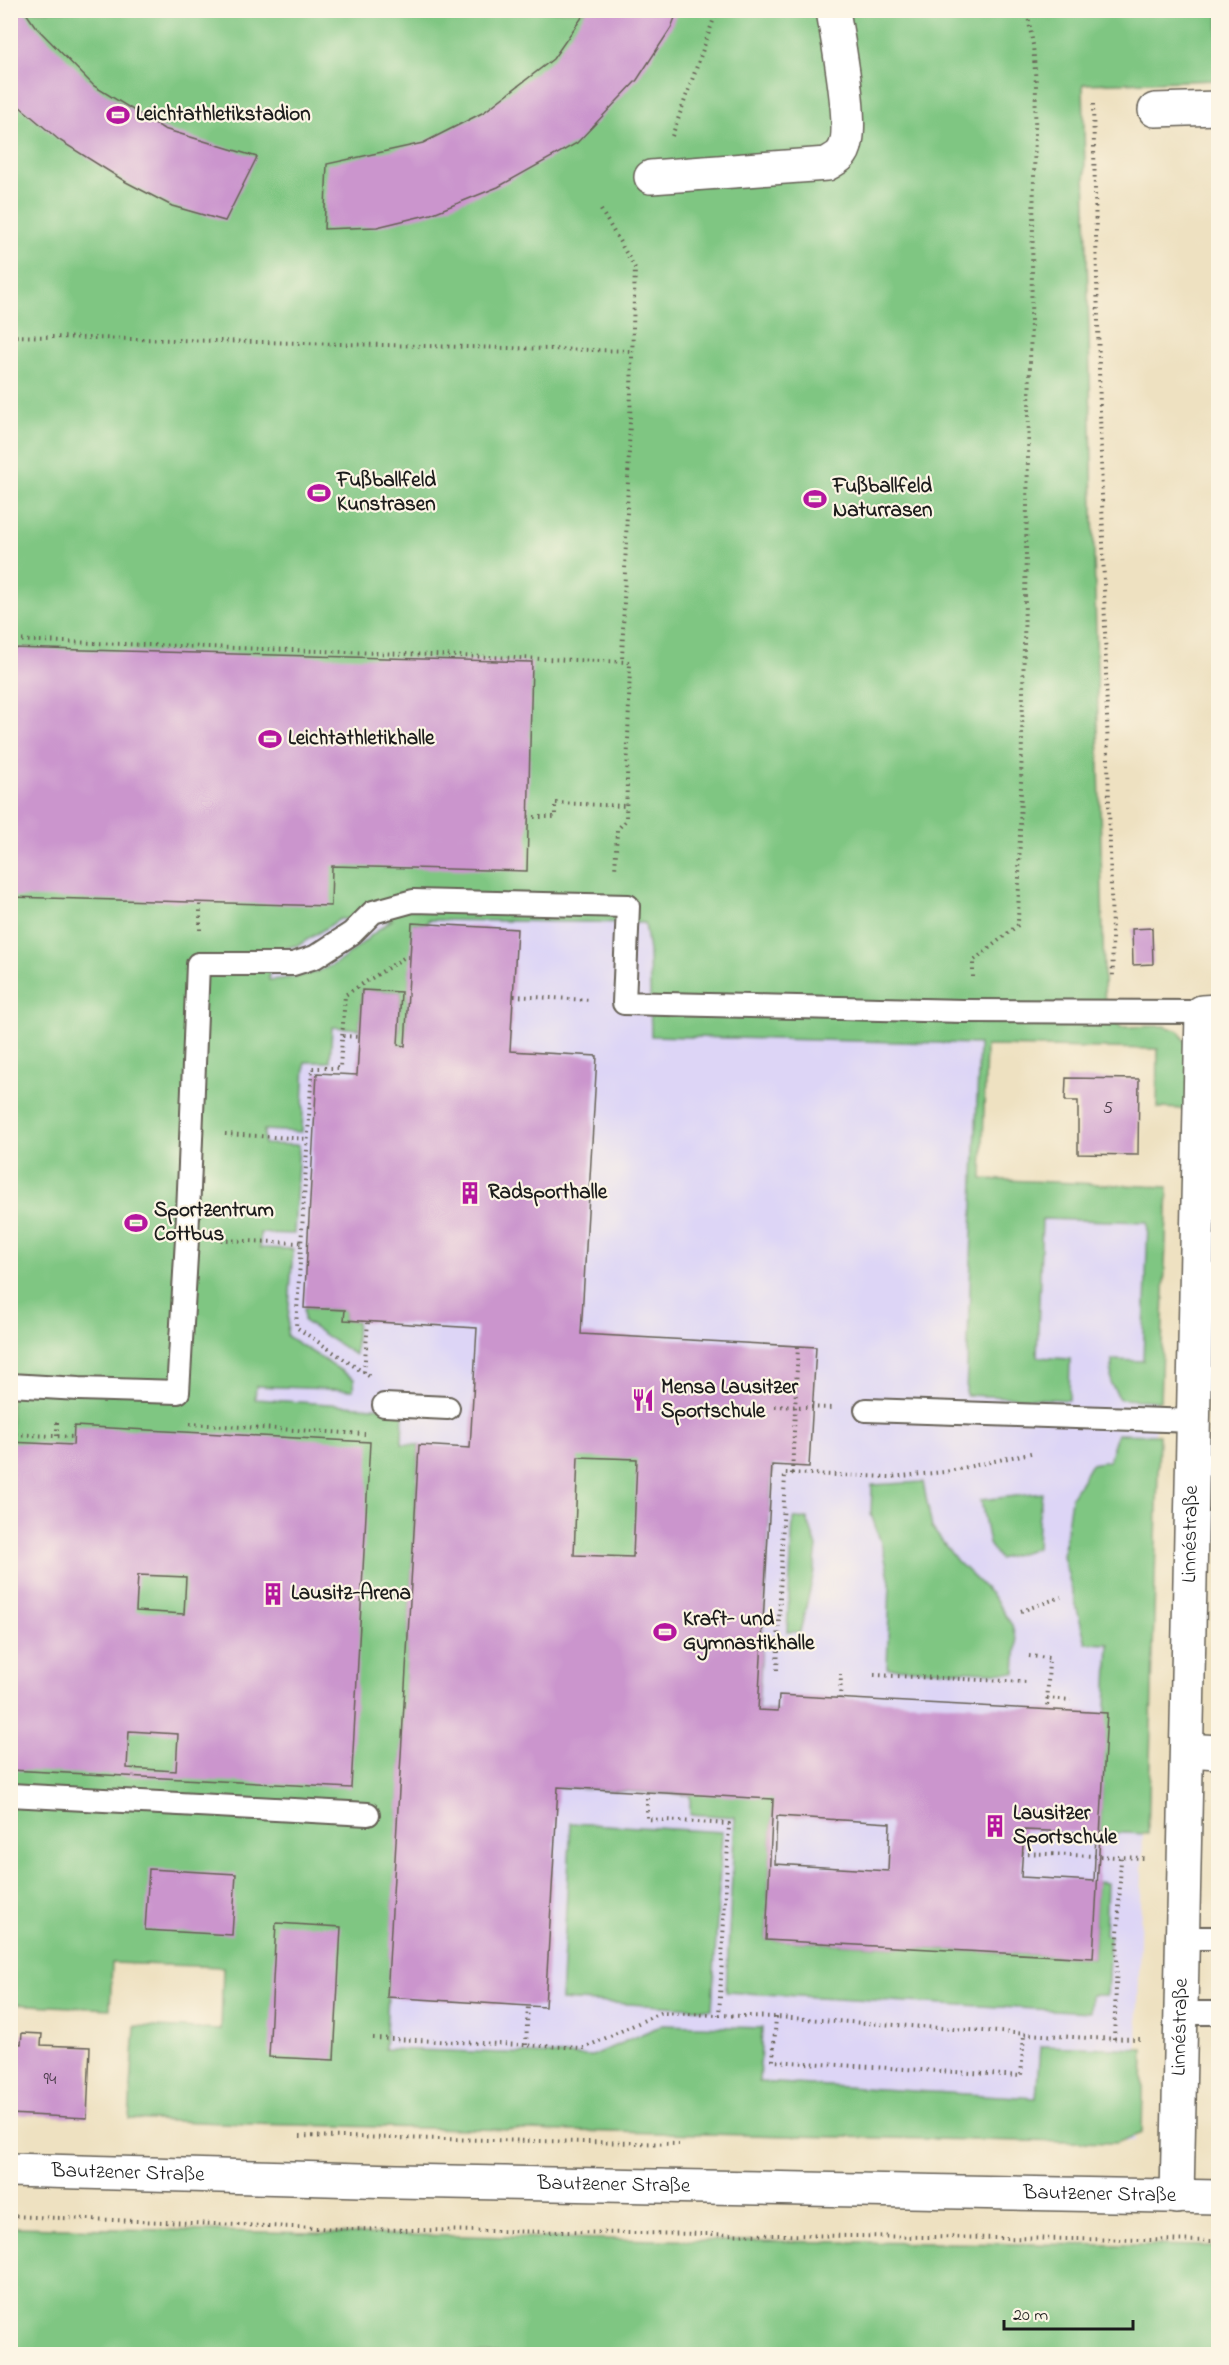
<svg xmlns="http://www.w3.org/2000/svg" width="1229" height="2365" viewBox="0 0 1229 2365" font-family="'Indie Flower',sans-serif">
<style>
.built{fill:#ddd5f6}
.green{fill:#7fc682;stroke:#4e714f;stroke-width:1.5;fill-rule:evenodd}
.building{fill:#cb95cd;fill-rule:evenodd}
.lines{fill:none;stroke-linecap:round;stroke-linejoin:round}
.lane-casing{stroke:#666156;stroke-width:26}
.street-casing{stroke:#666156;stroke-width:36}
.path{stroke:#666156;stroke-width:4;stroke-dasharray:1.5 4.5;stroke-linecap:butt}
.lane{stroke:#fff;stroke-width:22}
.street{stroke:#fff;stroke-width:33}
.labels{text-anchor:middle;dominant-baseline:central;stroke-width:4.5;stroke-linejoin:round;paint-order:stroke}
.number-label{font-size:18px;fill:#483a48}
.poi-label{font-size:21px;font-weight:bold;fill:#1c1c1c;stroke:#fcf5e5;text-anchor:start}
.street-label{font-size:21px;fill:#1c1c1c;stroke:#fcf5e5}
</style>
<rect width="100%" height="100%" fill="#fcf5e5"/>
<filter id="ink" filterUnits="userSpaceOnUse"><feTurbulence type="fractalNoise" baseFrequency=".0167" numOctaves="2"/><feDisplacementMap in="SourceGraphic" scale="12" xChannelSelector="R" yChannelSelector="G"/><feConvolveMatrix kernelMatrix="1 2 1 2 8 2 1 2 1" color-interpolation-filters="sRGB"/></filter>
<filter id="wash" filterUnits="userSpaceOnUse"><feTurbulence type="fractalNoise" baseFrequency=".008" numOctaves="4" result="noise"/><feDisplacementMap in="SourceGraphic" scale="24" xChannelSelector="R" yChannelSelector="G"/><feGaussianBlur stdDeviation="1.35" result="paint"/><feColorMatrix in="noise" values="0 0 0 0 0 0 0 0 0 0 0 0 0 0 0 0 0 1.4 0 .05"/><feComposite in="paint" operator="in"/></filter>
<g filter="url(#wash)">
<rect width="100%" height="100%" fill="#eee1c1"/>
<path class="built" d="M271 918 645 922 649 952 985 1044 980 1180 1162 1187 1134 2141 369 2127 403 1409 255 1400Z"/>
<path class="green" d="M11 11H1218V80L1083 84 1105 1018 1117 1022 1120 1027 1165 1026 1179 1031 1189 1049 1188 1109 1157 1108 1158 1049 986 1046 982 1179 1168 1187 1160 1401 1120 1399 1111 1384 1112 1360 1143 1361 1148 1222 1042 1219 1037 1357 1070 1359 1069 1400 966 1395 979 1044 651 1036 649 952 645 923 428 920 427 924 413 923 405 1046 398 1045 401 992 362 990 360 1029 332 1027 330 1062H305L302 1132 264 1130V1144L299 1145 294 1234 260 1233V1248L293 1249 287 1336 354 1379 353 1390 256 1386 255 1399 403 1409 402 1444 419 1445 385 2049 592 2056 662 2025 762 2028 759 2082 1036 2098 1040 2046 1144 2049 1142 2133 1116 2143 246 2124 129 2119 135 2026 221 2030 223 1967 112 1963 110 2009 11 2004ZM340 919 392 920C376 930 363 943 348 955 326 973 296 978 269 980L270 951 299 945Z
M304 1308 345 1310 344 1320 357 1321 355 1355 304 1321Z
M1117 1434 1159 1435 1148 1834 1100 1832 1109 1644 1086 1643 1063 1556 1071 1498 1091 1464 1109 1461Z
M577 1454 772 1465 758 1710 778 1711 766 1940 1093 1958 1097 1882 1107 1883 1105 1935 1110 1936 1107 1995H1091L1090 2012 726 1992 735 1817 690 1814V1795L558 1787Z
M923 1482 932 1528 957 1561 992 1595 1012 1625 1017 1643 1015 1673 887 1668 890 1582 883 1549 871 1514 872 1485Z
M1042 1493 1038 1522 1037 1548 999 1559 989 1544 981 1500Z
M807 1518 817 1547 813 1577 800 1632H787L793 1519Z
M571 1823 722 1832 712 2009 561 2000Z
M11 2227 659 2240 1218 2246V2354H11Z"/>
<g id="blocks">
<path class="building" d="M10 10H24L35 26 94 86 164 129 257 157 225 221 172 206 126 182 59 140 19 106 10 96Z
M587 10H678L671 28 637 80 577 143 498 187 431 214 377 227 324 229 327 164 423 143 484 112 553 59Z
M10 648 532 662 527 871 332 866 331 906 10 897Z
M412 923 517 929 510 1051 597 1056 581 1334 816 1347 809 1467 772 1465 758 1710 778 1711 779 1695 1107 1713 1093 1958 766 1940 773 1799 558 1787 545 2007 387 1997 419 1445 470 1448 477 1328 344 1320 345 1310 304 1308 317 1073 357 1075 362 990 401 992 398 1045 405 1046ZM578 1457 637 1459 633 1557 574 1555ZM777 1816 890 1823 888 1871 775 1864ZM1024 1830 1096 1833 1094 1881 1021 1877Z
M1152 928 1153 964 1133 965 1132 929Z
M1066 1078 1139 1079 1138 1155 1078 1154V1101H1065Z
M74 1426 370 1442 351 1788 10 1770V1442L73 1445ZM138 1575 186 1577 184 1614 136 1611ZM129 1731 178 1734 176 1771 127 1768Z
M149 1869 236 1874 232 1935 145 1930Z
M276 1923 341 1927 334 2060 269 2057Z
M22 2033 42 2034 41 2045 90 2047 87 2118 10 2114V2043L21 2044Z"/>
</g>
</g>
<g filter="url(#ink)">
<use href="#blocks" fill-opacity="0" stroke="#666156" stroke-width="1.5"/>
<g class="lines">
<g class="lane-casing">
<path id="lane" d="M10 1385 79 1389 178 1392 187 1239 198 964H293L315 957 352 933 373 912 413 901 628 906 624 1003 964 1011 1202 1012
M384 1405 448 1408
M866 1410 1194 1421
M10 1795 368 1814
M1183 1938H1218
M1181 2013H1218"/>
</g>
<g class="street-casing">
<g id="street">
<path d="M1155 110 1218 108"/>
<path d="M651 177 827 164C831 161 839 158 842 153 857 134 837 38 833 10"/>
<path d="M1187 1750 1218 1752"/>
<path id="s1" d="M10 2170 397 2181 1218 2197"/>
<path id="s2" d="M1177 2197 1202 1012 1218 1011"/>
</g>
</g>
<path class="path" d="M1093 104 1113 979
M672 136 717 10
M601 210 635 268 622 662
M10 336 633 351
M10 640 630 662 626 820 617 830 615 872
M528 817H555V803L626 806
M200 930V902
M973 977V961L1018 925 1036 84 1033 45 1027 10
M514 996 590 1000
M343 1036 360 1037
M225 1134 308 1139
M221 1240 301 1243
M364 1372 368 1322
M369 1376 296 1327 312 1068H340L345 995 405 957H410
M775 1406 834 1408
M190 1424 365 1434
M10 1434 73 1437
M57 1436V1420
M792 1474 798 1346
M1021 1611 1061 1597
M1029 1656 1049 1658 1047 1710
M777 1670 785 1473 890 1477 945 1472 1035 1452
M874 1675 1027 1682
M1047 1698 1071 1700
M840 1699 841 1674
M647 1792V1819L729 1824 719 2016
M1022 1853 1144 1858
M776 2017 773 2061 1021 2076 1024 2034
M373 2038 584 2048 660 2013 776 2017 1088 2038 1140 2039
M1114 2039 1121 1857
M526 2045 528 2005
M300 2136 679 2144
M10 2216 343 2229 1218 2241"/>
<use href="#lane" class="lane"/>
<use href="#street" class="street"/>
</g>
</g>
<defs>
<g id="stadium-bare" transform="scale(1.8)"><path d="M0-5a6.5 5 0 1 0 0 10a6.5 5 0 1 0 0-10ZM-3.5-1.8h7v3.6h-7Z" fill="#b5179e" stroke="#fcf5e5" stroke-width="2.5" paint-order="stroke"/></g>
<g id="building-bare" transform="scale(1.8)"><path d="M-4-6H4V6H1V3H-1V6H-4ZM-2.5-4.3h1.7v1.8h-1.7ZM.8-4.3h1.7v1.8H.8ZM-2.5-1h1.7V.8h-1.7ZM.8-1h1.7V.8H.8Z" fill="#b5179e" stroke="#fcf5e5" stroke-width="2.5" paint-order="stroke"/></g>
<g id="restaurant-bare" transform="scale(1.8)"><path d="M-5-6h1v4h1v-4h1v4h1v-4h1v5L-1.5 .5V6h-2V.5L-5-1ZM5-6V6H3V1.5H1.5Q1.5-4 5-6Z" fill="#b5179e" stroke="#fcf5e5" stroke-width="2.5" paint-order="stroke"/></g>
</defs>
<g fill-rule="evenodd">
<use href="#stadium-bare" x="118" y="115"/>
<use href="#stadium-bare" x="319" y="493"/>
<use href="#stadium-bare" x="815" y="499"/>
<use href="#stadium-bare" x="270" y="739"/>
<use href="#building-bare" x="470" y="1193"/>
<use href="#stadium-bare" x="136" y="1223"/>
<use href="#restaurant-bare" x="643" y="1400"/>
<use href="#building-bare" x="273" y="1594"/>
<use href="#stadium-bare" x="665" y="1632"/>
<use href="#building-bare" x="995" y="1826"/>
</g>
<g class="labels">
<g class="number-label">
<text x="1108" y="1109">5</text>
<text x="50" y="2080">94</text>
</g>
<g class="poi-label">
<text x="136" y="115">Leichtathletikstadion</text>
<text x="337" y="481">Fußballfeld<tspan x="337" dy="24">Kunstrasen</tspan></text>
<text x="833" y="487">Fußballfeld<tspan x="833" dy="24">Naturrasen</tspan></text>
<text x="288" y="739">Leichtathletikhalle</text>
<text x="488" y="1193">Radsporthalle</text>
<text x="154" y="1211">Sportzentrum<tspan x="154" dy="24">Cottbus</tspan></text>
<text x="661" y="1388">Mensa Lausitzer<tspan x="661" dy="24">Sportschule</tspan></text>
<text x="291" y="1594">Lausitz-Arena</text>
<text x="683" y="1620">Kraft- und<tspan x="683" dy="24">Gymnastikhalle</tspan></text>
<text x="1013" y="1814">Lausitzer<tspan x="1013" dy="24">Sportschule</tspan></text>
</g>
<g class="street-label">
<text stroke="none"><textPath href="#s2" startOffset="663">Linnéstraße</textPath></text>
<text stroke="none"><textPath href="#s2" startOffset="170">Linnéstraße</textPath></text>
<text stroke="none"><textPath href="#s1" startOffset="118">Bautzener Straße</textPath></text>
<text stroke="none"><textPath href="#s1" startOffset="604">Bautzener Straße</textPath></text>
<text stroke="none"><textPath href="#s1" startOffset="1090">Bautzener Straße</textPath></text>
</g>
</g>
<rect width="1229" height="2365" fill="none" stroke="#fcf5e5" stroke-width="36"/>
<path d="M1004 2320v9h129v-9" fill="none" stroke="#1c1c1c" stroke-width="3"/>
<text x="1013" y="2320" font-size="18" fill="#1c1c1c" stroke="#fcf5e5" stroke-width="4.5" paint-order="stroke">20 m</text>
</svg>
